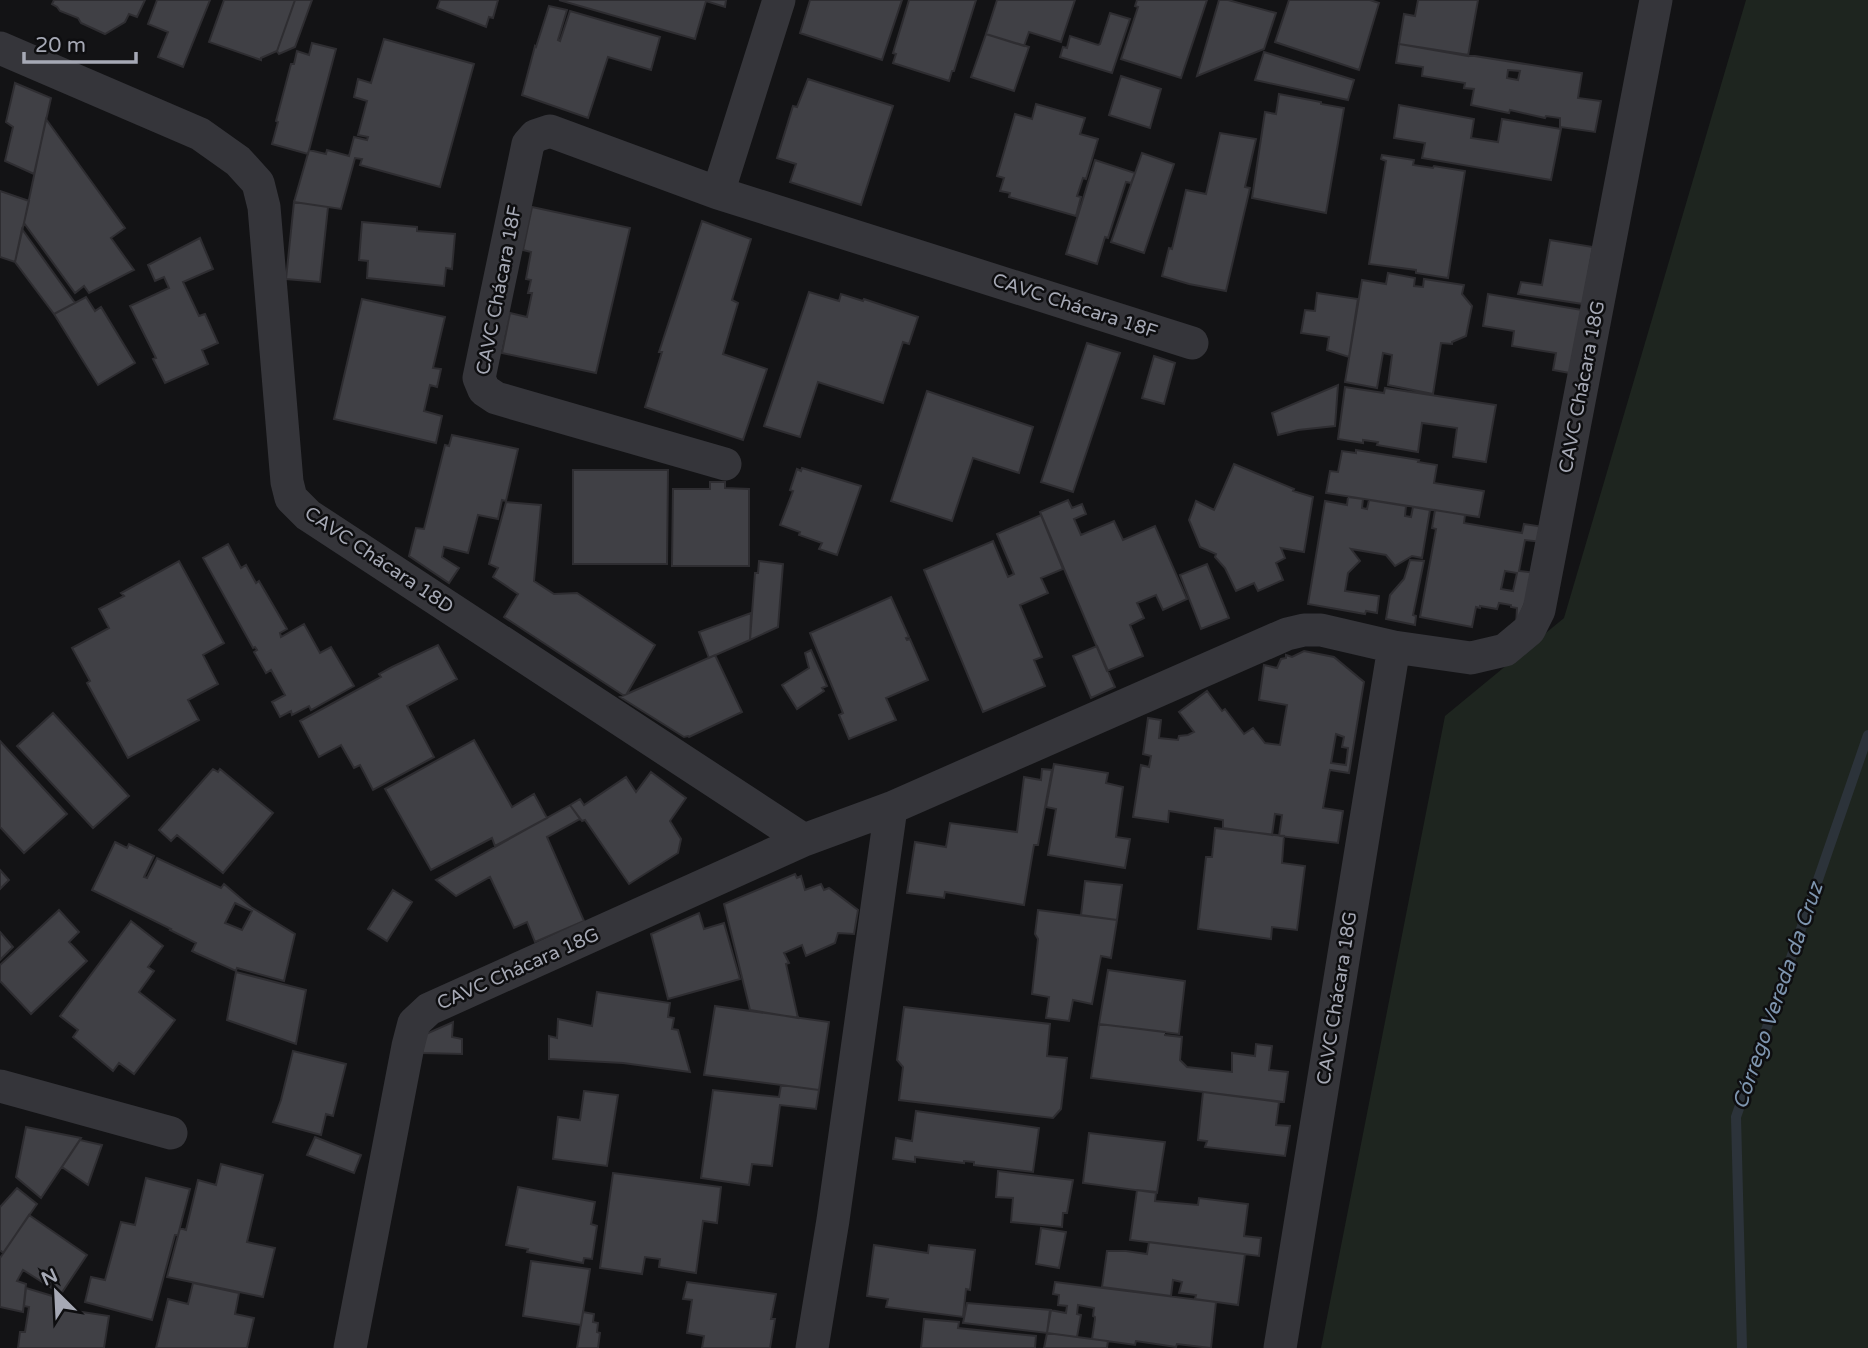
<svg xmlns="http://www.w3.org/2000/svg" width="1868" height="1348" viewBox="0 0 1868 1348" font-family="'Varela Round',sans-serif">
<style>
.green{fill:#1e251f}
.lines{fill:none;stroke-linecap:round;stroke-linejoin:round}
.stream{stroke:#2c333a;stroke-width:10}
.building{fill:#404045;stroke:#2e2d31;stroke-width:2;fill-rule:evenodd}
.street{stroke:#35353a;stroke-width:33}
.labels{text-anchor:middle;dominant-baseline:central;stroke-width:5;stroke-linejoin:round;paint-order:stroke}
.street-label{font-size:19px;fill:#a6a9b5;stroke:#0e0e10}
.water-label{font-size:21px;font-style:italic;fill:#7e95af;stroke:#0e0e10}
</style>
<rect width="100%" height="100%" fill="#131315"/>
<path class="green" d="M1746 0H1868V1348H1321L1445 716 1564 618Z"/>
<g class="lines">
<path class="stream" d="M1742 1348 1736 1117 1868 735"/>
</g>
<path class="building" d="M54 0H145L137 17 129 14 125 22 105 34 81 23 78 18 60 11 57 7 52 4Z
M157 0H210L183 67 158 57 168 32 148 24Z
M224 0H295L277 51 261 58V60L209 42Z
M295 0H312L295 47 279 54 277 51Z
M440 0H498L493 18 489 17 486 27 437 8Z
M559 0H726L725 7 706 1 695 39Z
M810 0H902L882 60 800 33Z
M909 0H976L954 71H952L949 81 893 63 896 54 893 53Z
M997 0H1075L1061 42 1029 32 1024 46 986 34Z
M1137 0H1207L1181 78 1121 59 1138 7 1135 6Z
M1219 0H1228L1276 13 1264 49 1197 76Z
M1289 0H1370L1379 3 1359 70 1275 42Z
M1418 0H1478L1468 56 1399 44 1404 14 1415 16Z
M549 6 567 10 558 40 560 41 570 11 660 37 651 70 608 57 588 118 522 95 535 46 536 47Z
M1110 13 1130 19 1112 73 1060 57 1063 47 1067 48 1070 36 1098 45 1100 44Z
M986 34 1029 47 1014 91 971 77Z
M384 39 474 64 440 187 360 165 362 159 355 158 341 209 294 202 309 150 326 154 327 150 349 156 354 137 367 140 368 137 358 135 367 101 354 97 358 79 371 83Z
M312 43 336 49 308 154 272 144 278 122 276 121 291 64H294L297 51 309 55Z
M1399 44 1582 73 1578 98 1601 101 1595 132 1560 127V118L1546 116 1545 118 1510 110 1509 113 1471 105 1474 89 1464 88 1465 83 1422 76 1423 67 1396 63ZM1508 70 1520 71 1518 80 1507 78Z
M1264 52 1354 80 1348 100 1255 80Z
M1121 76 1161 89 1150 128 1109 115Z
M808 79 893 106 861 205 790 182 796 164 777 158 793 106 797 107Z
M15 83 51 98 34 174 5 161 13 127 6 122Z
M1279 94 1321 102V104L1344 108 1326 213 1252 198 1265 112 1276 114Z
M1036 104 1085 118 1080 134 1098 139 1086 179 1083 178 1077 196 1081 197 1076 216 1009 197 1010 193 1000 191 1004 178 997 176 1015 114 1032 119Z
M1399 105 1474 119 1471 138 1498 142 1502 119 1561 129 1551 180 1422 158 1425 143 1394 138Z
M46 119 125 228 111 238 134 270 89 293 84 286 75 293 24 223Z
M1220 133 1256 139 1245 187 1250 188 1226 291 1189 284 1162 276 1169 248 1172 249 1186 190 1206 194Z
M1142 153 1174 164 1144 253 1111 242Z
M1382 155 1414 160 1413 165 1433 168 1434 166 1465 171 1448 278 1416 273V270L1369 264 1386 161 1381 159Z
M1095 160 1135 173 1131 183 1126 182 1108 238 1105 237 1097 264 1066 254Z
M0 191 29 201 15 262 0 257Z
M294 202 328 207 320 282 286 279Z
M532 207 630 228 596 373 502 353 510 313 527 317 532 293H528L531 280 526 279 531 252 523 250Z
M702 221 751 239 732 300 738 303 723 354 767 369 743 440 645 407 662 352H659Z
M362 222 417 227V231L455 234 452 269 446 268 444 286 367 278 368 261 359 260Z
M22 229 75 303 54 314 15 262Z
M200 238 213 269 183 282 199 316 205 314 218 343 202 350 208 364 165 383 153 359 156 358 130 306 169 288 164 277 155 281 148 265Z
M1550 240 1593 247 1583 304 1518 294 1521 282 1542 285Z
M1388 273 1415 278 1414 286 1423 287 1424 279 1464 285 1462 294 1472 306 1466 336 1452 342V344L1441 343 1433 394 1388 385 1392 355 1383 353 1377 388 1345 382 1362 280 1386 284Z
M809 292 839 301 841 294 863 301 864 299 918 317 909 344 903 342 883 403 818 382 800 437 764 426Z
M1317 293 1358 299 1349 357 1327 350 1329 337 1301 333 1305 310 1315 311Z
M1488 294 1582 310 1570 373 1553 370 1556 353 1512 346 1514 331 1483 326Z
M86 297 95 311 101 307 135 363 98 385 54 314Z
M362 299 445 317 433 368 441 369 437 387 430 385 424 411 442 416 436 443 334 419Z
M1087 343 1120 353 1073 492 1041 482Z
M1154 356 1175 363 1164 404 1142 398Z
M1338 385 1335 426 1298 430 1278 435 1272 413Z
M1345 387 1384 393 1385 388 1496 405 1486 462 1453 457 1457 428 1422 423 1418 452 1377 445 1378 442 1363 440V443L1338 439Z
M927 391 1033 427 1019 473 973 458 952 521 891 501Z
M452 435 518 449 506 501 502 500 498 519 478 515 468 553 444 547 442 557 459 568 449 583 409 556 416 528 424 529 445 445 449 446Z
M1356 450 1419 460 1418 462 1437 465 1434 483 1484 491 1479 517 1326 493 1330 471 1338 472 1342 451 1356 453Z
M1234 464 1294 489 1293 491 1313 497 1304 552 1281 548 1285 558 1276 563 1283 580 1258 591 1254 583 1236 591 1225 568 1215 557 1216 554 1200 547 1189 520 1196 501 1214 510Z
M802 468 861 486 837 555 819 549 822 543 799 535 800 532 780 525 793 491 790 490 797 469 801 471Z
M573 470H668L667 564H573Z
M710 482H725V488L749 489V566H672L673 489H710Z
M1348 497 1363 499 1362 508 1367 509 1369 500 1406 506 1405 516 1411 517 1413 507 1430 510 1422 558 1412 556 1395 566 1386 555 1351 549 1360 561 1348 573 1345 591 1379 596 1377 613 1366 611 1365 614 1308 604 1325 501 1347 505Z
M1068 500 1072 508 1082 504 1086 514 1074 519 1081 535 1114 521 1123 540 1155 526 1187 599 1163 610 1156 595 1137 603 1144 618 1130 625 1143 656 1107 671 1040 512Z
M506 502 541 505 534 581 554 594 577 593 655 645 626 695H623L504 617 518 594 493 577 498 568 489 564Z
M1435 510 1465 515 1464 523 1522 533 1524 524 1544 527 1542 542 1525 540 1519 571 1537 573 1516 625 1517 608 1511 607V605L1499 603 1497 609 1480 606V608L1476 607 1472 627 1420 617 1436 529 1432 528ZM1505 571 1517 573 1513 591 1501 589Z
M1041 515 1063 569 1041 578 1048 593 1020 605 1042 657 1034 660 1045 686 983 712 924 570 993 541 1008 577 1014 574 997 534Z
M228 544 241 568 246 565 256 583 259 581 287 629 280 633 281 637 304 624 320 653 331 647 354 686 311 710 309 706 292 715 291 711 280 717 272 702 285 695 271 670 266 673 254 652 257 650 255 647 253 648 203 558Z
M1410 560 1424 561 1413 615 1416 616 1415 625 1386 619 1390 595 1404 579Z
M179 561 224 643 203 655 218 684 188 700 199 720 128 758 87 683 90 681 72 648 109 628 99 609 124 596 121 593Z
M759 561 783 564 778 627 750 640 755 573H758Z
M1207 564 1229 618 1201 629 1180 575Z
M891 597 909 637 906 638 907 640 910 639 928 680 886 698 896 720 849 739 839 715 843 713 810 633Z
M751 613 750 640 709 658 699 632Z
M438 645 457 679 407 706 434 757 373 790 360 765 354 768 341 745 319 757 300 721 381 677 379 674 392 667Z
M1097 646 1115 687 1091 698 1073 656Z
M811 650 827 686 822 688 824 691 797 709 782 685 809 668 805 653Z
M1304 651 1334 657 1364 682 1349 773 1330 770 1329 774 1323 808 1343 811 1338 843 1279 836 1282 815 1275 814 1272 835 1223 828V820L1169 811 1168 822 1133 817 1141 765 1149 767 1151 756 1143 754 1148 718 1161 720 1159 738 1178 740 1179 736 1188 735 1194 732 1179 712 1207 691 1222 711 1225 709 1244 734 1253 728 1265 743 1280 745 1287 705 1259 700 1264 665 1277 668 1281 659 1286 658V655L1292 657ZM1336 734 1344 737 1342 747 1348 748 1346 765 1331 763Z
M715 655 742 712 689 737 688 736 684 737 620 697Z
M53 713 129 796 93 828 17 746Z
M474 740 512 807 534 794 547 818 495 846 492 838 431 870 385 789Z
M0 741 67 814 24 853 0 827Z
M1054 764 1108 773 1106 783 1123 787 1116 837 1130 839 1125 868 1048 855 1056 809 1046 807Z
M213 769 218 772 220 769 273 813 223 873 177 835 171 841 159 830Z
M1042 769 1052 770 1038 845H1034L1024 905 945 892 944 898 907 893 915 842 946 847 950 823 1017 832 1024 777 1041 780Z
M651 772 686 798 670 821 681 839 678 853 629 884 585 820 582 821 570 805 580 799 584 805 626 777 636 792Z
M570 805 580 819 547 837 584 921 535 942 527 922 514 928 490 877 456 896 436 880Z
M1215 828 1284 836 1282 863 1305 866 1297 930 1272 927 1271 939 1198 929 1206 857H1212Z
M115 842 127 848 129 844 154 856 144 877 147 878 157 858 221 888 224 884 251 907 295 934 284 981 237 968 236 971 196 953 192 951 196 943 170 930 171 929 92 890ZM235 903 252 911 242 930 225 923Z
M0 870 9 880 0 889Z
M795 874 797 878 801 876 805 890 821 884 824 890 829 888 858 910 854 934 838 933 835 943 806 956 802 945 784 953 789 963 786 964 798 1018 750 1010 724 904Z
M1085 881 1122 885 1117 920 1081 915Z
M393 890 412 902 387 941 368 929Z
M59 910 79 932 69 942 87 961 31 1014 0 981V965Z
M1038 910 1117 920 1111 958 1101 956 1092 1004 1073 1000 1069 1021 1046 1018 1049 997 1032 994 1038 939 1035 934Z
M699 913 704 929 724 923 740 979 668 999 651 934Z
M131 921 163 946 148 967 154 971 139 992 175 1020 134 1074 119 1063 113 1071 73 1037 78 1030 60 1016Z
M0 932 13 947 0 960Z
M1108 970 1185 981 1179 1034 1099 1024Z
M236 972 306 990 296 1044 227 1020Z
M597 992 670 1003 668 1017 674 1018 672 1029 678 1030 690 1072 623 1063 549 1059V1036L557 1038 558 1019 592 1026Z
M715 1006 829 1022 819 1090 704 1075Z
M904 1007 1050 1024 1047 1056 1067 1058 1061 1109 1053 1118 899 1100 903 1067 897 1060Z
M453 1022 452 1037 462 1039V1054L422 1053 426 1034Z
M1099 1024 1165 1032V1035L1182 1037 1180 1060 1187 1067 1232 1072V1053L1255 1056 1256 1044 1272 1046 1269 1070 1288 1072 1284 1102 1091 1078Z
M293 1051 346 1064 333 1116 326 1114 321 1135 273 1122 281 1100Z
M781 1085 819 1090 816 1109 780 1105 772 1166 752 1164 749 1185 701 1178 713 1090 779 1097Z
M584 1091 618 1095 607 1166 553 1159 558 1117 580 1120Z
M1203 1092 1279 1102 1276 1125 1290 1126 1285 1156 1205 1147 1207 1141 1198 1140Z
M916 1111 1039 1128 1033 1172 974 1165V1162L964 1161V1163L915 1157V1162L893 1159 896 1138 912 1141Z
M26 1127 81 1138 41 1198 16 1177Z
M1089 1133 1165 1142 1157 1193 1083 1183Z
M315 1137 361 1155 354 1173 307 1155Z
M80 1140 102 1145 88 1185 62 1167Z
M221 1164 263 1175 247 1242 275 1248 263 1297 167 1277 180 1228 186 1230 198 1180 216 1185Z
M998 1171 1073 1180 1067 1213H1063L1062 1227 1011 1222 1013 1198 996 1197Z
M613 1173 721 1187 717 1223 703 1221 696 1273 659 1267 660 1259 645 1257 642 1274 600 1268Z
M146 1178 190 1189 178 1235H175L152 1320 85 1302 91 1277 105 1280 121 1222 135 1225Z
M518 1187 595 1202 591 1224 597 1226 592 1259 584 1258 583 1263 527 1252 528 1249 506 1245Z
M17 1188 37 1204 3 1253 0 1250V1207Z
M1137 1190 1156 1192 1155 1201 1198 1205 1199 1198 1248 1204 1244 1236 1261 1238 1259 1256 1130 1240Z
M29 1215 87 1255 61 1294 23 1270 17 1281 26 1284 23 1312 0 1307V1258Z
M1041 1228 1066 1232 1059 1268 1036 1264Z
M1149 1242 1245 1254 1238 1305 1195 1299 1196 1295 1179 1293 1182 1282 1173 1280 1171 1296 1102 1287 1107 1251H1126L1147 1254Z
M874 1245 928 1253 929 1245 975 1250 970 1290 966 1289 963 1317 886 1307 888 1299 867 1296Z
M531 1261 590 1269 581 1325 523 1316Z
M687 1282 776 1294 771 1319H775L770 1348H702L704 1336 687 1333 692 1300 683 1299Z
M1055 1282 1216 1302 1211 1348 1177 1344 1176 1347 1136 1341 1135 1345 1092 1339 1095 1319V1317L1093 1316 1094 1308 1078 1305 1077 1314 1081 1315 1077 1337 1047 1333 1050 1310 1066 1313 1067 1306 1058 1305 1059 1295 1053 1294Z
M193 1283 239 1293 235 1314 254 1318 247 1348H156L168 1299 188 1304Z
M26 1288 59 1298 56 1308 109 1316 104 1348H18L20 1332H25L29 1307 24 1306Z
M967 1303 1051 1310 1047 1333 963 1323Z
M583 1312 594 1314 593 1322 598 1323 597 1332 600 1333 598 1348H577Z
M924 1319 959 1322 958 1328 1036 1336 1035 1348H921Z
M1047 1333 1092 1339 1108 1341 1107 1348H1044Z"/>
<g class="lines">
<path class="street" d="M779 0 718 193 1192 343
M0 48 200 134 238 161 258 183 264 207 287 482 291 498 308 515 804 840
M718 193 550 131 535 136 528 144 479 378 484 390 496 398 725 464
M0 1086 171 1133
M350 1348 408 1046 414 1023 429 1009 804 840 891 808 1287 634 1304 630H1321L1394 647 1471 658 1505 650 1529 630 1539 610 1656 0
M812 1348 833 1220 891 808
M1280 1348 1394 647"/>
</g>
<g class="labels">
<g class="street-label">
<text transform="translate(499 290) rotate(-79)">CAVC Chácara 18F</text>
<text transform="translate(1075 306) rotate(18)">CAVC Chácara 18F</text>
<text transform="translate(1582 387) rotate(-79)">CAVC Chácara 18G</text>
<text transform="translate(379 560) rotate(34)">CAVC Chácara 18D</text>
<text transform="translate(518 969) rotate(-24)">CAVC Chácara 18G</text>
<text transform="translate(1337 998) rotate(-81)">CAVC Chácara 18G</text>
</g>
<g class="water-label">
<text transform="translate(1778 996) rotate(-71)">Córrego Vereda da Cruz</text>
</g>
</g>
<g transform="translate(56 1292) rotate(336)" stroke="#0e0e10" stroke-width="5" paint-order="stroke">
<path d="M0-5L12 26L0 18L-12 26Z" fill="#a6a9b5"/>
<text y="-10" font-size="19" font-weight="bold" text-anchor="middle" fill="#a6a9b5">N</text>
</g>
<path d="M24 52v10h112v-10" fill="none" stroke="#a6a9b5" stroke-width="3.5"/>
<text x="35" y="52" font-size="21" fill="#a6a9b5" stroke="#0e0e10" stroke-width="5" paint-order="stroke">20 m</text>
</svg>
